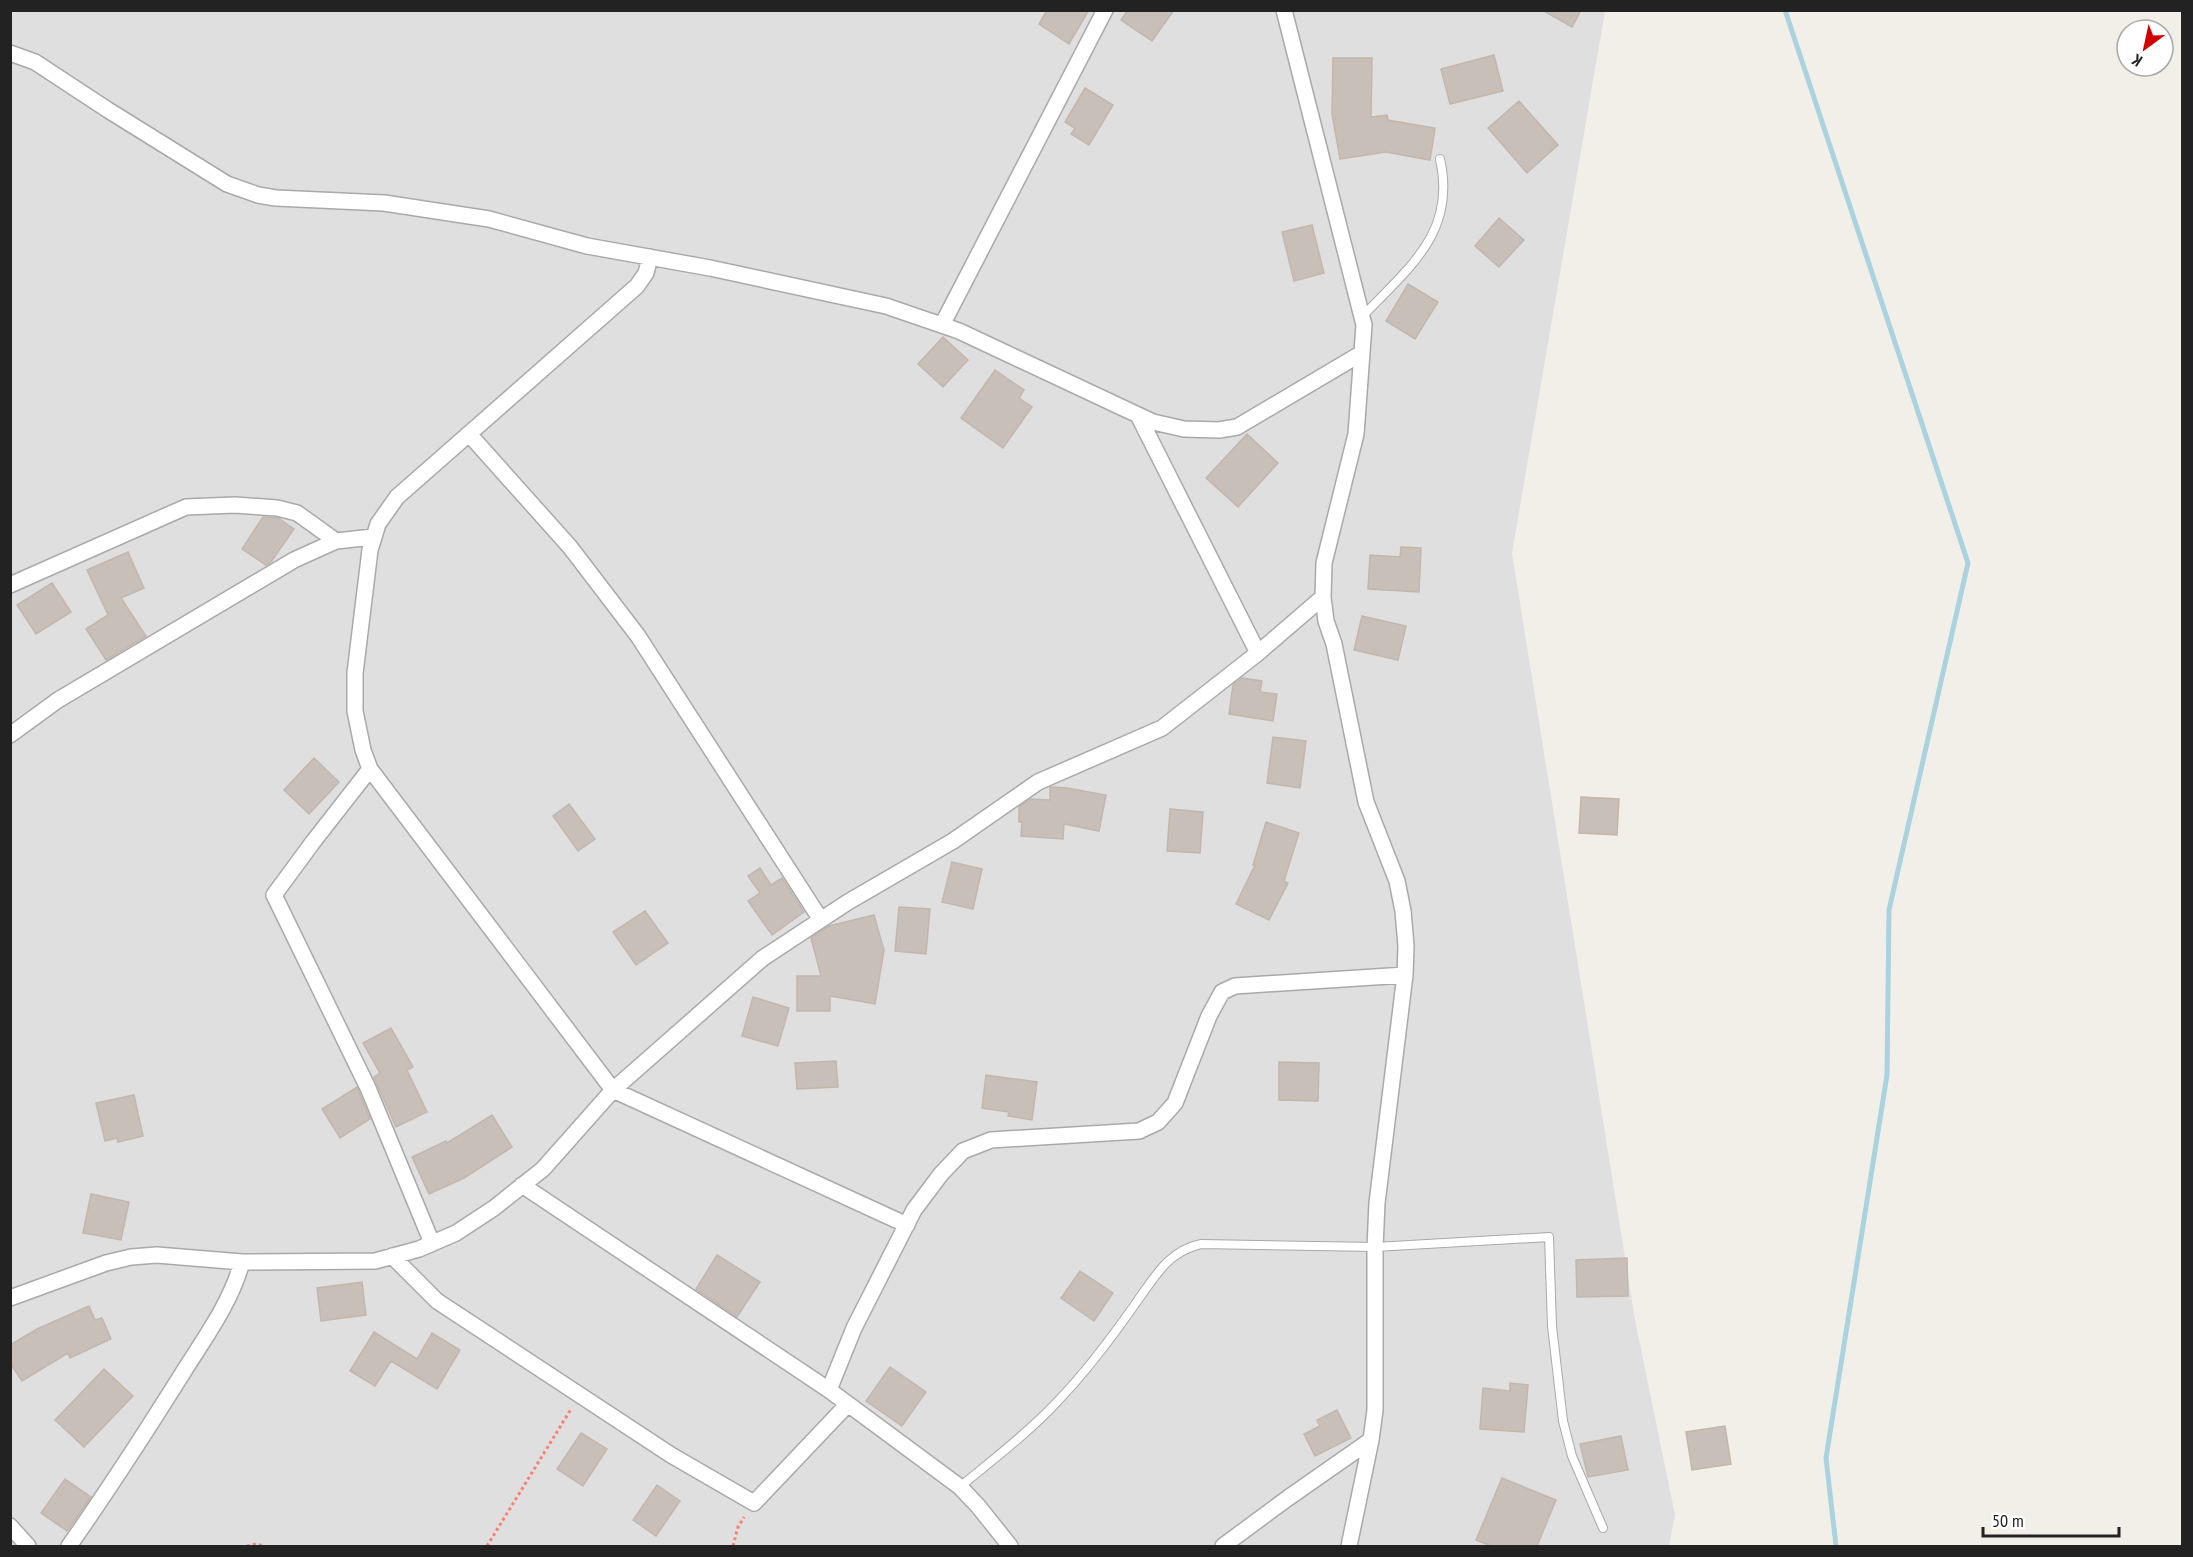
<svg xmlns="http://www.w3.org/2000/svg" width="2193" height="1557" viewBox="0 0 2193 1557" font-family="'PT Sans Narrow',sans-serif">
<style>
.residential{fill:#e0dfdf}
.lines{fill:none;stroke-linecap:round;stroke-linejoin:round}
.stream{stroke:#aad3df;stroke-width:5}
.building{fill:#c7bfb8;stroke:#c4b6ab;stroke-width:1.5}
.lane-casing{stroke:#a9a9a9;stroke-width:10}
.street-casing{stroke:#a9a9a9;stroke-width:18}
.path{stroke:#fa8072;stroke-width:3;stroke-dasharray:3 3;stroke-linecap:butt}
.lane{stroke:#fff;stroke-width:8}
.street{stroke:#fff;stroke-width:15}
</style>
<rect width="100%" height="100%" fill="#f2efe9"/>
<path class="residential" d="M11 11H1605L1512 553 1635 1320 1675 1515 1669 1546H11Z"/>
<g class="lines">
<path class="stream" d="M1785 10 1968 563 1889 910 1887 1075 1826 1458 1836 1546"/>
</g>
<path class="building" d="M1047 10H1089L1069 44 1039 24Z
M1128 10H1174L1152 41 1121 20Z
M1542 10H1581L1572 27Z
M1494 55 1503 91 1450 104 1441 69Z
M1333 58H1372L1371 117 1387 115 1388 120 1435 128 1430 160 1386 152 1340 159 1332 114Z
M1085 88 1113 105 1089 145 1071 134 1075 128 1065 122Z
M1519 101 1558 145 1527 173 1488 128Z
M1499 218 1524 240 1499 267 1475 246Z
M1312 225 1324 273 1294 281 1282 232Z
M1408 284 1438 302 1415 339 1386 321Z
M943 337 968 360 943 387 918 364Z
M995 370 1024 390 1019 398 1032 407 1003 448 961 418Z
M1247 434 1278 463 1238 507 1206 478Z
M263 517 278 518 294 529 271 562 266 565 242 549Z
M1401 547 1421 548 1419 592 1368 589 1370 555 1400 557Z
M128 552 144 588 121 598 146 636 106 660 86 629 108 615 87 570Z
M52 583 71 612 36 634 17 605Z
M1362 616 1406 626 1398 660 1354 650Z
M1242 678 1262 681 1260 692 1277 694 1273 721 1229 714 1233 685Z
M1273 737 1306 741 1300 788 1267 783Z
M314 758 339 782 309 814 284 790Z
M1050 787 1067 788 1106 795 1099 831 1064 824 1063 839 1021 836 1022 822H1019V807L1031 799 1050 800Z
M1581 797 1619 799 1617 835 1579 833Z
M569 804 595 839 578 851 553 816Z
M1170 809 1203 812 1200 853 1167 851Z
M1266 822 1299 833 1284 881 1288 883 1269 920 1236 904 1255 865H1253Z
M952 862 982 869 973 909 942 902Z
M760 868 771 885 782 878 804 912 772 935 748 901 760 893 748 876Z
M899 907 930 909 926 954 895 951Z
M645 911 668 943 636 965 613 932Z
M874 915 884 950 875 1004 830 996V1011H797V976H821L811 938 829 926Z
M753 997 789 1008 778 1046 742 1036Z
M391 1028 413 1067 407 1070 427 1112 396 1127 374 1077 380 1073 363 1043Z
M836 1061 838 1087 797 1089 795 1063Z
M1279 1062 1319 1063 1318 1101 1279 1100Z
M986 1075 1037 1082 1032 1120 1008 1116 1009 1112 982 1108Z
M357 1087 370 1119 340 1138 322 1109Z
M134 1095 143 1136 118 1142 117 1138 105 1141 96 1103Z
M492 1115 512 1147 464 1178 429 1194 412 1157 446 1141 447 1143Z
M91 1194 129 1202 121 1240 83 1233Z
M717 1255 760 1282 737 1317 696 1289Z
M1627 1258 1628 1296 1577 1297 1576 1260Z
M1080 1271 1113 1293 1094 1321 1061 1298Z
M362 1282 366 1315 321 1321 317 1288Z
M89 1306 95 1320 102 1318 111 1339 70 1358 68 1353 22 1381 10 1363V1345L37 1329Z
M374 1332 417 1359 432 1333 460 1350 437 1389 391 1361 375 1386 350 1371Z
M890 1367 926 1392 902 1426 866 1401Z
M104 1369 133 1396 84 1447 55 1420Z
M1510 1383 1528 1385 1524 1432 1480 1429 1483 1388 1510 1391Z
M1337 1410 1351 1438 1315 1456 1304 1434 1320 1426 1317 1420Z
M1725 1426 1731 1464 1692 1470 1686 1432Z
M581 1433 607 1449 583 1486 557 1469Z
M1621 1436 1628 1470 1588 1477 1580 1444Z
M1502 1478 1556 1500 1537 1546H1491L1476 1540Z
M65 1479 91 1497 67 1531 41 1513Z
M657 1485 680 1501 656 1536 633 1520Z"/>
<g class="lines">
<g class="lane-casing">
<path id="lane" d="M1362 317C1408 268 1457 233 1440 159
M960 1487C992 1460 1027 1434 1056 1403 1087 1371 1113 1336 1138 1300 1156 1275 1169 1251 1201 1244L1375 1247 1549 1237 1552 1326 1563 1421 1572 1456 1603 1528"/>
</g>
<g class="street-casing">
<path id="street" d="M1284 10 1364 325 1356 434 1324 563 1323 597 1326 621 1334 644 1366 802 1397 881 1403 911 1406 946 1405 975 1377 1203 1375 1247V1410L1371 1440 1349 1546
M10 53 35 62 108 110 227 184 258 195 276 198 384 203 489 219 587 246 710 268 886 306 959 331 1138 415 1153 422 1184 429 1219 430 1237 427 1362 353
M650 257 646 273 637 286 397 497 378 524 370 550 355 673V711L363 750 370 769 613 1090 907 1225
M942 325 1105 10
M1138 415 1258 653
M469 434 570 547 638 636 821 920
M10 585 186 507 235 505 277 508 297 513 336 541
M10 735 58 700 294 560 336 541 373 537
M370 769 313 842 274 895 368 1088 432 1243
M522 1185 829 1390 960 1487 978 1506 1010 1546
M392 1256 437 1301 671 1455 754 1503 848 1404
M10 1298 106 1263 131 1257 157 1255 242 1262 375 1261 419 1249 456 1233 494 1208 543 1169 613 1090 763 958 848 902 953 841 1038 782 1162 728 1258 653 1323 597
M829 1390 854 1328 914 1210 941 1174 963 1151 991 1140 1139 1131 1158 1122 1175 1103 1209 1016 1222 992 1235 986 1405 975
M10 1526 28 1546
M69 1546C109 1489 147 1430 184 1371 206 1336 231 1302 242 1262
M1223 1546 1288 1498 1371 1440"/>
</g>
<path class="path" d="M247 1546 256 1544 264 1546
M487 1546 571 1409
M733 1546 738 1527 744 1517"/>
<use href="#lane" class="lane"/>
<use href="#street" class="street"/>
</g>
<rect width="2193" height="1557" fill="none" stroke="#222222" stroke-width="24"/>
<g transform="translate(2145 48) rotate(213)"><circle r="28" fill="#ffffff" stroke="#a7a7a7" stroke-width="1.5"/>
<path d="M0-4.5L10 22L0 15L-10 22Z" fill="#d40000"/>
<text y="-9" font-size="16" font-weight="bold" text-anchor="middle" fill="#222222">K</text>
</g>
<path d="M1983 1527v9h136v-9" fill="none" stroke="#222222" stroke-width="3"/>
<text x="1992" y="1527" font-size="18" fill="#222222" stroke="#ffffff" stroke-width="4.5" paint-order="stroke">50 m</text>
</svg>
